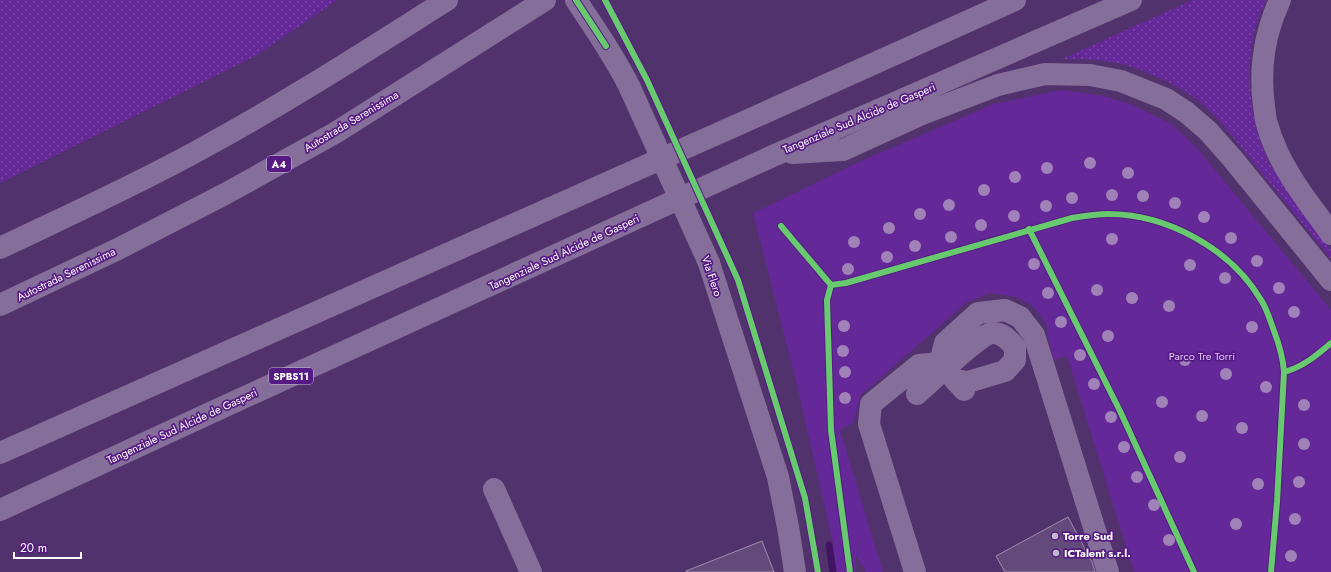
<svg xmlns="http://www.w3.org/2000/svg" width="1331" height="572" viewBox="0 0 1331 572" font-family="Jost,sans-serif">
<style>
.grass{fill:url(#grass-dots)}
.green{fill:#642898}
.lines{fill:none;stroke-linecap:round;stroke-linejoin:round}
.stream{stroke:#401463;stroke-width:7}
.building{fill:#644a7a;stroke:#a08cb0}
.minor{stroke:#856e9a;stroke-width:22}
.highway{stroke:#866e9a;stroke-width:22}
.minor-bridge{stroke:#856e9a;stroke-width:22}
.cycleway-casing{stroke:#551a84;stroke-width:8}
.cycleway{stroke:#67ca6e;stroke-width:6}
.tree{fill:#a082b9}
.poi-dot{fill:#c2b7cc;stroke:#551a84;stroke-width:1.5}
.labels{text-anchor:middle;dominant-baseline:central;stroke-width:3.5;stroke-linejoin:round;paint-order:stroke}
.shield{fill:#551a84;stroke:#ccbada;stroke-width:1}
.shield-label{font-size:10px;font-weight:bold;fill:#fff}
.street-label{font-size:11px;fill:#fff;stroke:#551a84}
.park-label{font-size:11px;fill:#e0c4f8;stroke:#551a84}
.poi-label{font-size:11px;font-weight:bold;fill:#fff;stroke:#551a84;text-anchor:start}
</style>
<defs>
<pattern id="grass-dots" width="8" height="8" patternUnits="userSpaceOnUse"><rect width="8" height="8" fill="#642898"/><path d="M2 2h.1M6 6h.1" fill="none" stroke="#7b48a7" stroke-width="1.8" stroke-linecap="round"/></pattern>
</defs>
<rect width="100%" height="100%" fill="#52326c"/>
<path class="grass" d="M0 0H337L257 55 0 183Z
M1192 0H1266C1242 49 1246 111 1268 160 1272 168 1278 176 1283 183 1298 206 1315 228 1331 250V259L1220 121C1213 115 1207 108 1200 102 1182 87 1140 67 1117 63 1099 59 1080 59 1062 59Z"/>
<path class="green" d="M1061 90 1103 96 1133 105 1171 124 1195 146 1331 310V572H1134L1067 356 1053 360 1046 324 1034 307 1017 297 990 293 967 302 861 395 853 423 840 430 883 572H866L856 555V572H836L833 543 796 381 753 213 861 161 994 104Z"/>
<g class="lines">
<path class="stream" d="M829 545 833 572"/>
</g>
<path class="building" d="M1068 517 1092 562 1095 572H1005L996 556Z
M762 541 774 572H686V571Z"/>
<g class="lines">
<path class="minor" d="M576 0C595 29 615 57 630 88
M709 263 778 477 788 527 795 572
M917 394C930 383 979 335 992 333 1002 332 1009 340 1015 347V360L1005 371 968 382 955 380
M494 489 531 572
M915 572 869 424 871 404 919 365 940 363 945 343 978 313 1005 310 1020 317 1034 335 1108 572"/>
<path class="highway" d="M1280 0C1264 35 1259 68 1264 106 1265 112 1265 119 1267 124 1272 142 1281 161 1291 177 1303 197 1318 215 1331 234
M792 153 843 150 922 114 998 85 1045 74 1090 75 1121 81 1166 99 1186 112 1208 131 1232 158 1331 280
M0 248C67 216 136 185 201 149 286 103 366 51 447 0
M0 305 118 249 225 194 335 133 545 0
M0 453 755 117 1015 0
M0 510 221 408 775 155 1131 0"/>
<path class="minor-bridge" d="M630 88 709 263
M940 363 964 390"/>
<g class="cycleway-casing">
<path id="cycleway" d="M576 0 606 46
M605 0 647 80 738 280 805 498 818 572
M781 226 831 285
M1029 229 1120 411 1194 572
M1284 372C1303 367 1317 355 1331 343
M850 572 831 430 827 300 831 285 846 283 1072 218C1084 216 1096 214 1108 214 1167 214 1231 249 1261 300 1267 309 1270 320 1274 331 1279 344 1283 357 1284 372L1277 502 1271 572"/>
</g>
<use href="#cycleway" class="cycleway"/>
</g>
<g class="tree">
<circle cx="1090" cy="163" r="6"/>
<circle cx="1047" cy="168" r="6"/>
<circle cx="1128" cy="173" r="6"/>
<circle cx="1015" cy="177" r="6"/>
<circle cx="984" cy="190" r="6"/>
<circle cx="1112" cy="195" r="6"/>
<circle cx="1143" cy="196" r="6"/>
<circle cx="1072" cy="198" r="6"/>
<circle cx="1175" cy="203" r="6"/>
<circle cx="949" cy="205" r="6"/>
<circle cx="1046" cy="206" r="6"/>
<circle cx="920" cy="214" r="6"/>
<circle cx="1014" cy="216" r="6"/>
<circle cx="1204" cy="217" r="6"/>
<circle cx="981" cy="225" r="6"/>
<circle cx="889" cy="228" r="6"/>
<circle cx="951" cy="237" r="6"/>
<circle cx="1231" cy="238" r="6"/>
<circle cx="1112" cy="239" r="6"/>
<circle cx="854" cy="242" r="6"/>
<circle cx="915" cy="246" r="6"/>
<circle cx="887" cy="257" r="6"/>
<circle cx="1257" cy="261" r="6"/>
<circle cx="1034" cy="264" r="6"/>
<circle cx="1190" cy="265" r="6"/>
<circle cx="848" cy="269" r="6"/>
<circle cx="1225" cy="278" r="6"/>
<circle cx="1279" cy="288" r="6"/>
<circle cx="1097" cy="290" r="6"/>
<circle cx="1048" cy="293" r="6"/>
<circle cx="1132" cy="298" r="6"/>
<circle cx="1169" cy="306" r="6"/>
<circle cx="1294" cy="312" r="6"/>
<circle cx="1061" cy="322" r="6"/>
<circle cx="844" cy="326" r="6"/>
<circle cx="1252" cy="327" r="6"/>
<circle cx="1108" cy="336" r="6"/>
<circle cx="843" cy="351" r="6"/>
<circle cx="1080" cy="355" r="6"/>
<circle cx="1185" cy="360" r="6"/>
<circle cx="845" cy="372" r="6"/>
<circle cx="1226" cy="374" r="6"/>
<circle cx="1094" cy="384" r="6"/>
<circle cx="1266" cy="387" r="6"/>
<circle cx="845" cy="398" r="6"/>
<circle cx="1162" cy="402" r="6"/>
<circle cx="1304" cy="405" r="6"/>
<circle cx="1202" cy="416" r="6"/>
<circle cx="1111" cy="417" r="6"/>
<circle cx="1242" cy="428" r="6"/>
<circle cx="1304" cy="444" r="6"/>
<circle cx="1124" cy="447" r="6"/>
<circle cx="1180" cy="457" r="6"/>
<circle cx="1137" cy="477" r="6"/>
<circle cx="1299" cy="482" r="6"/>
<circle cx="1258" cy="484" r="6"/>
<circle cx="1154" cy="505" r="6"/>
<circle cx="1295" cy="519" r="6"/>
<circle cx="1236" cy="524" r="6"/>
<circle cx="1169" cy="540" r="6"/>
<circle cx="1291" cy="556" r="6"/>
</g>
<g class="poi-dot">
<circle cx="1055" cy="536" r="4"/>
<circle cx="1056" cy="553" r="4"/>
</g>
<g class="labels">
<g class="shield">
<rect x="267" y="156" width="24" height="16" rx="3"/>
<rect x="269" y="368" width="44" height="16" rx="3"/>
</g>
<g class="shield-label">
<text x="279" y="164">A4</text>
<text x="291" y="376">SPBS11</text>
</g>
<g class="street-label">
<text transform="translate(859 118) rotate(-23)">Tangenziale Sud Alcide de Gasperi</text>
<text transform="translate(351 121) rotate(-31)">Autostrada Serenissima</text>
<text transform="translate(564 252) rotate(-25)">Tangenziale Sud Alcide de Gasperi</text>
<text transform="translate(66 274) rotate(-26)">Autostrada Serenissima</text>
<text transform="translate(712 276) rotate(71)">Via Flero</text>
<text transform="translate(182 426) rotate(-25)">Tangenziale Sud Alcide de Gasperi</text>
</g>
<g class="park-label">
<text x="1202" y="356">Parco Tre Torri</text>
</g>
<g class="poi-label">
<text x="1063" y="536">Torre Sud</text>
<text x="1064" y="553">ICTalent s.r.l.</text>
</g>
</g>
<path d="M14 552v6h67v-6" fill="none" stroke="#ffffff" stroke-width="2"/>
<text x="20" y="552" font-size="12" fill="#ffffff" stroke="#551a84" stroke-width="3" paint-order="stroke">20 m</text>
</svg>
